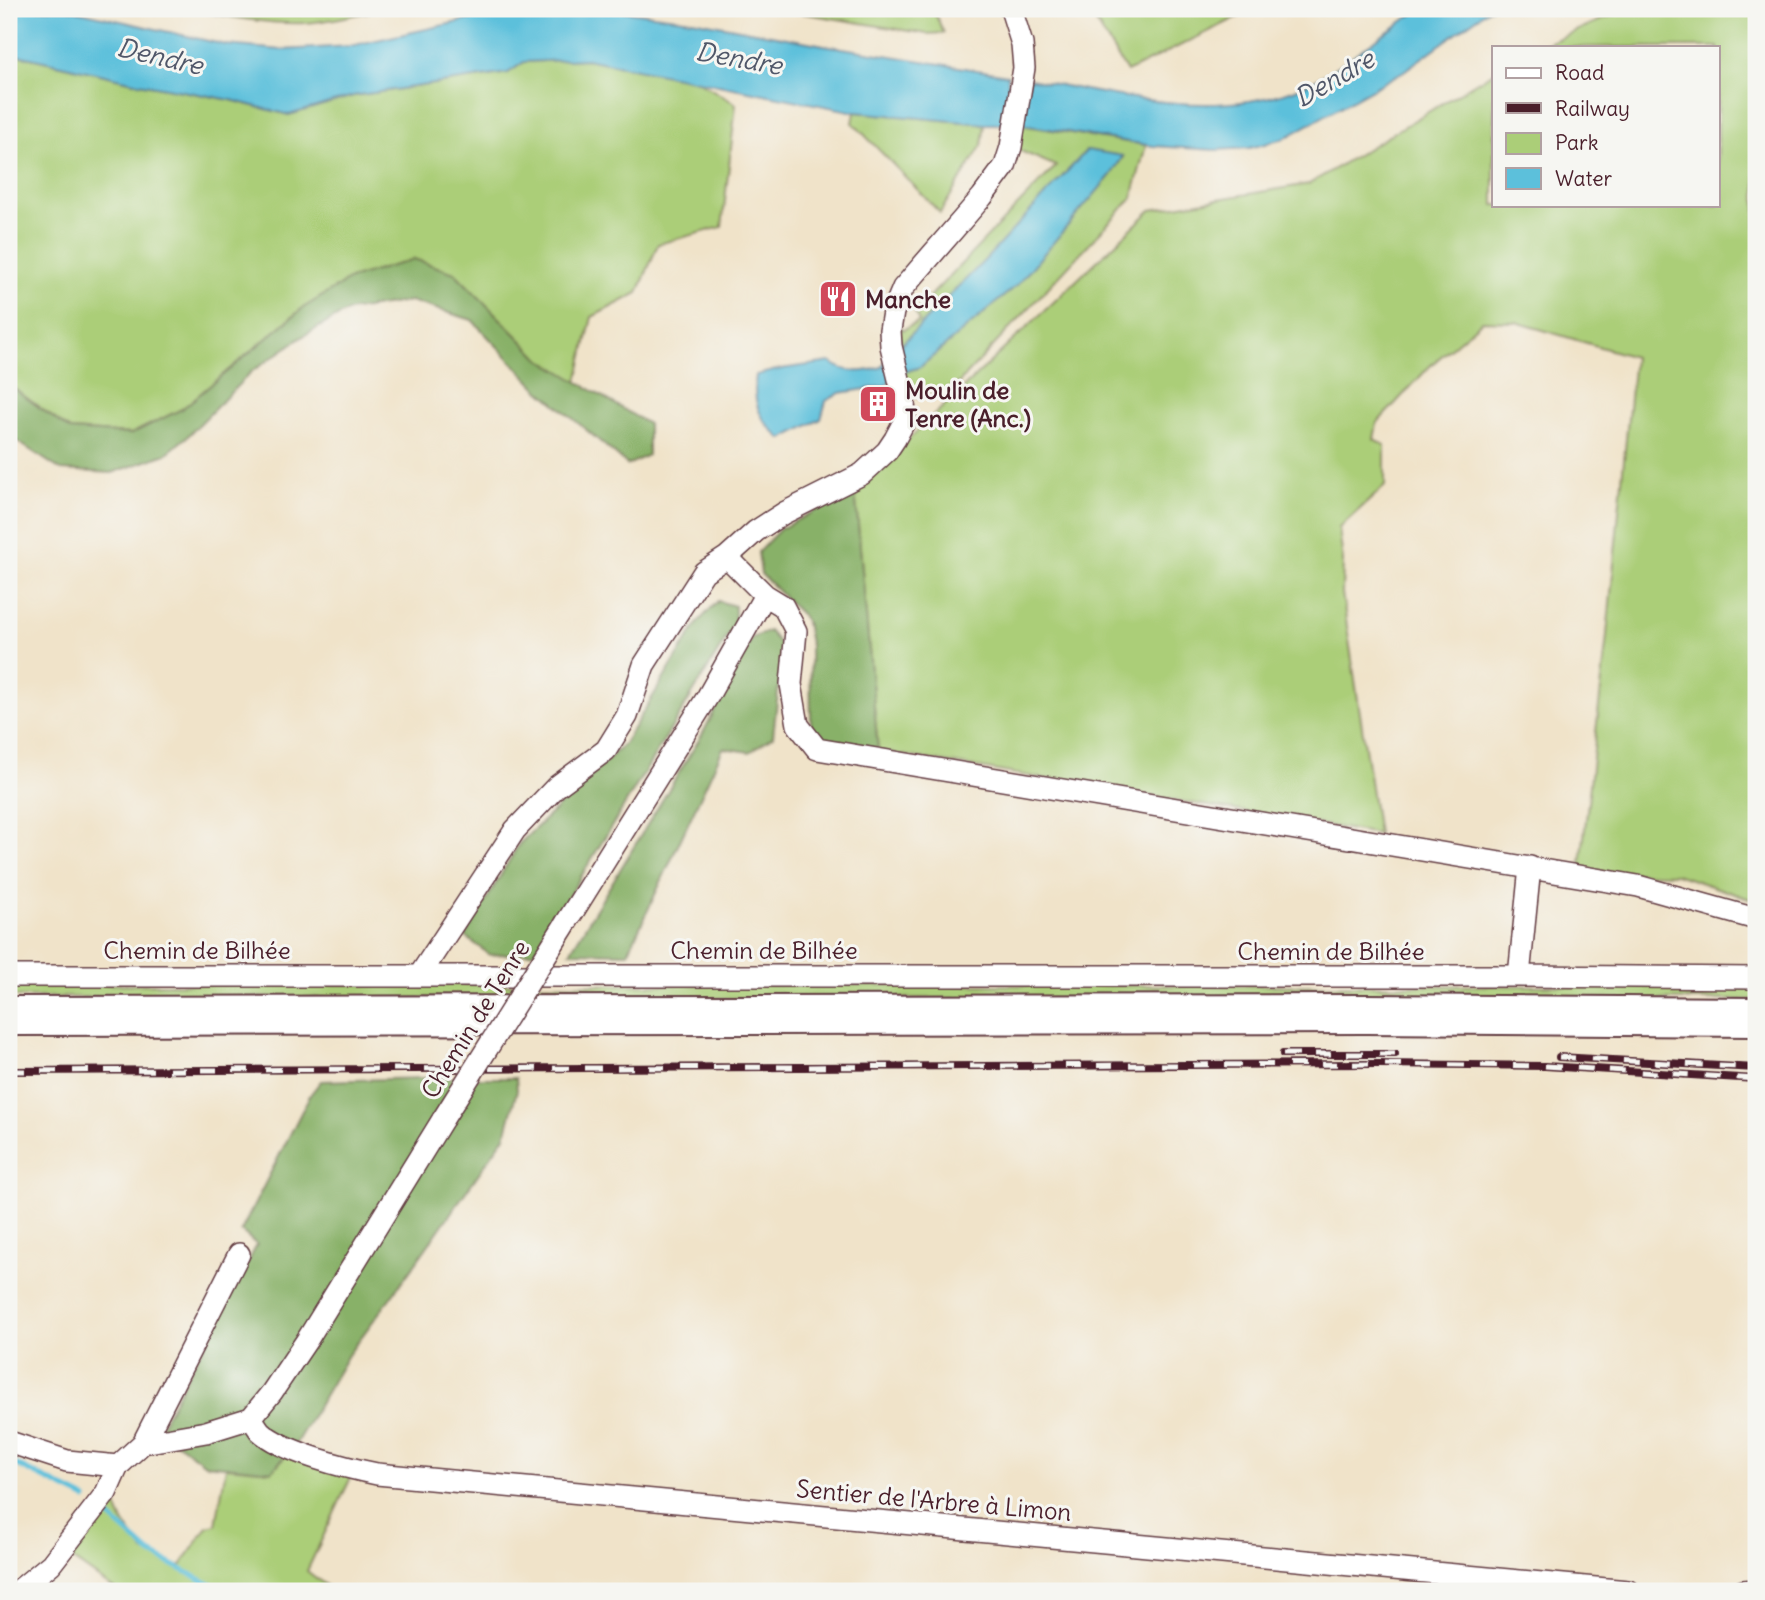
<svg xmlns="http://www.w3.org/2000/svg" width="1765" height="1600" viewBox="0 0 1765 1600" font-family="Delius,sans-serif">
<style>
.green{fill:#abce78;stroke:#7a7652;stroke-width:2}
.forest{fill:#88b168;stroke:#69684a;stroke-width:2}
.water{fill:#5cc0db;stroke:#537083;stroke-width:2}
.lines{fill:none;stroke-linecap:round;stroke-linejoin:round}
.stream{stroke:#5cc0db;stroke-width:5}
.street-casing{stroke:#633c43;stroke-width:24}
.highway-casing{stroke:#633c43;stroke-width:42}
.street{stroke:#fff;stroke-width:21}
.highway{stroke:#fff;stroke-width:38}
.rail-casing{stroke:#4a1f2b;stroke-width:8}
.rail{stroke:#f6f6f2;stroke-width:5;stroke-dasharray:16;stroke-linecap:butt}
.street-bridge-casing{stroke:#633c43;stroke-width:24;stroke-linecap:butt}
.street-bridge{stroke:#fff;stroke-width:21}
.labels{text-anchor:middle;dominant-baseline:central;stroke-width:6;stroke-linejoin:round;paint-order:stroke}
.poi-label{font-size:24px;font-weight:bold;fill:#4a1f2b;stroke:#f6f6f2;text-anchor:start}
.street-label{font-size:24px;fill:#4a1f2b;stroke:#f6f6f2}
.water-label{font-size:26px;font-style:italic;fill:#505769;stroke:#f6f6f2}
</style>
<rect width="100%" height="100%" fill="#f6f6f2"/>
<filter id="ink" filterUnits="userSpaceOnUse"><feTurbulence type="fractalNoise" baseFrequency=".0143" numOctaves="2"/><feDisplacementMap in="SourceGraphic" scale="14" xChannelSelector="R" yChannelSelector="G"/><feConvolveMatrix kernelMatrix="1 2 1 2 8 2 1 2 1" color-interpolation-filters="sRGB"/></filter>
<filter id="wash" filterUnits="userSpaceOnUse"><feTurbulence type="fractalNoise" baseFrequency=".00686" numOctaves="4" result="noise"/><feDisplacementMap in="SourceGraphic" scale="28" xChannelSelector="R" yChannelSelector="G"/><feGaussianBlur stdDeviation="1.57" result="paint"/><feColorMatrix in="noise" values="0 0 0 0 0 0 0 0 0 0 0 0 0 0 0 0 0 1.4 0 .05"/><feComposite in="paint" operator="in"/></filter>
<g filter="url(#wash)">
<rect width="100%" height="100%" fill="#f0e3c9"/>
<path class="green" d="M193 9H380C356 15 331 21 306 23 276 25 222 17 193 9Z
M777 9H933L944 33 927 34Z
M1085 9H1254L1127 72 1092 16Z
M1626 9H1756V901L1676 874 1580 872 1606 645 1634 357 1516 322 1482 321 1431 365 1377 423 1374 439 1385 445V486L1339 528 1343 561 1342 593 1378 834 878 751 855 490 1151 210 1309 184 1494 72V205H1718V47H1539Z
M9 53 139 83 231 100 289 115 353 96 508 73 524 62 586 59 696 80 736 104 722 227 658 244 638 293 592 317 577 382 540 359 455 273 303 308 182 409 131 434 70 430 9 385Z
M855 112 985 124 982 145 940 213 853 123Z
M1014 124 1146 145 1132 198 955 387 904 400 897 374 920 367 1017 285 1111 175 1123 157 1087 150 985 260 901 345 893 312 902 330 919 322 915 312 1056 166 1011 147Z
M9 984 1756 986V1000L9 997Z
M287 1454 353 1473 307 1571 333 1591H117L66 1555 112 1497 123 1522 144 1551 180 1567 207 1527 216 1525 226 1467 272 1471Z"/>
<path class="forest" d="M414 259 455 273 540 359 648 424V455L628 465 538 389 472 320 410 301 348 311 305 335 251 372 189 435 166 454 112 473 61 470 9 436V385L70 430 131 434 182 409 303 308 350 279Z
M855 490 878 751 825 742 811 726 810 644 806 622 801 614 761 574 758 552 780 529Z
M718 601 735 606V624L535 952 490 955 465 936 519 844 623 745 699 621Z
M769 631 783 648 773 736 750 752 723 748 628 953 570 952 703 733 752 638Z
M422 1078H516L517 1090 505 1136 410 1271 348 1355 295 1445 272 1471 205 1464 159 1429 257 1245 241 1231 310 1095 321 1081Z"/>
<path class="water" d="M9 9H68L226 45 282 50 350 46 512 10 607 9 692 20 824 45 1008 75V84L1028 86 1029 79C1114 95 1209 120 1293 90 1329 77 1361 49 1393 28 1402 22 1414 11 1425 9 1445 5 1468 9 1489 9L1404 71 1283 139 1250 148 1215 150 1153 146 1019 124H985L855 112 586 59 524 62 508 73 353 96 289 115 231 100 139 83 9 53Z
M1087 150 1123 156 1111 175 1017 285 920 367 898 374 885 386 840 393 826 401 821 419 782 439C760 421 752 404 756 375L781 369 830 362C847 374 863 373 882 367L892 351 901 345 985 260Z"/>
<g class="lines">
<path class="stream" d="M9 1461 86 1499
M104 1512 150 1553 223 1591"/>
</g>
</g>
<g filter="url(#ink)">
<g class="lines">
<g class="street-casing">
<path id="street" d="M727 557 765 595 783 606 796 631 791 684 798 725 817 749 1638 886 1756 919
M566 923 708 696 765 595
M9 976H1519L1756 978
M419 976 515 830 556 787 606 750 627 716 644 665 704 572 727 557 756 531 784 513 862 474 887 451 895 439 905 420 904 400 891 346 890 330 893 312 903 288 982 197 1005 166 1011 147 1024 68 1022 44 1011 9
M1519 976 1530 867
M251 1418C254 1422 257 1427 260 1431 282 1452 347 1468 377 1474L1628 1591
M9 1442 67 1461 118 1466
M143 1443 206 1432 251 1418 272 1392 307 1340 443 1119
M18 1591 51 1564 106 1493 118 1466 143 1443 239 1254
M1743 1591 1756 1590"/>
</g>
<g class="highway-casing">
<path id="highway" d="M9 1016 1366 1014 1756 1017"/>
</g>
<use href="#street" class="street"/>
<use href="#highway" class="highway"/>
<g class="rail-casing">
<path id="rail" d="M1283 1054H1395
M1559 1057 1756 1068
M9 1071 1379 1064 1545 1066 1756 1079"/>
</g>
<use href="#rail" class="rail"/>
<g class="street-bridge-casing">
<path id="street-bridge" d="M443 1119 566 923"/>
</g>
<use href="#street-bridge" class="street-bridge"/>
</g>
</g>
<defs>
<g id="restaurant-square" transform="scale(2.0125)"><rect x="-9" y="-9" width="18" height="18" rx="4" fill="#d1495b" stroke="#f6f6f2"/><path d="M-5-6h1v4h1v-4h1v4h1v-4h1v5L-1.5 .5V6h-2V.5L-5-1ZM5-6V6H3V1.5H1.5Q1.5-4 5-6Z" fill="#fff"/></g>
<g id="building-square" transform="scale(2.0125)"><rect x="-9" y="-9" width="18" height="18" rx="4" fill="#d1495b" stroke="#f6f6f2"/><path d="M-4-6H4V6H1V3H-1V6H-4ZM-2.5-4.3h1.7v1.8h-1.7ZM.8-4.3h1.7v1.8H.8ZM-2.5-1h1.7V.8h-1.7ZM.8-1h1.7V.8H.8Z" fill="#fff"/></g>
</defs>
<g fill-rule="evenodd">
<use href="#restaurant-square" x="838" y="299"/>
<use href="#building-square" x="878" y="404"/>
</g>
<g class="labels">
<g class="poi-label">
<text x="865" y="299">Manche</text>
<text x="905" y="390">Moulin de<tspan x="905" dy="28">Tenre (Anc.)</tspan></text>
</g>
<g class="street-label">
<text x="197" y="950">Chemin de Bilhée</text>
<text x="764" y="950">Chemin de Bilhée</text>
<text x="1331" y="951">Chemin de Bilhée</text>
<text transform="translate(475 1019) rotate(-58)">Chemin de Tenre</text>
<text transform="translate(934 1500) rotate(5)">Sentier de l'Arbre à Limon</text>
</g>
<g class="water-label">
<text transform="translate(160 56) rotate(13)">Dendre</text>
<text transform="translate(739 58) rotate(10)">Dendre</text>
<text transform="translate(1334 78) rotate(-30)">Dendre</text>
</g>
</g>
<rect width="1765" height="1600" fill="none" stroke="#f6f6f2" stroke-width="35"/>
<rect x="1492" y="46" width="228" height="161" fill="#f6f6f2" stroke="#b1a0a2" stroke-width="2"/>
<rect x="1506" y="68" width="35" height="10" fill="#ffffff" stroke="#b1a0a2" stroke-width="2"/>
<text x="1555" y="80" font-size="21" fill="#4a1f2b">Road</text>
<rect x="1506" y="103" width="35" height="10" fill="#4a1f2b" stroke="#b1a0a2" stroke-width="2"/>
<text x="1555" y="116" font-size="21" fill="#4a1f2b">Railway</text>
<rect x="1506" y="133" width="35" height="21" fill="#abce78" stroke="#b1a0a2" stroke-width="2"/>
<text x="1555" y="150" font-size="21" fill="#4a1f2b">Park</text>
<rect x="1506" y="168" width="35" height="21" fill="#5cc0db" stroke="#b1a0a2" stroke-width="2"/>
<text x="1555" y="186" font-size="21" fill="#4a1f2b">Water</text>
</svg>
